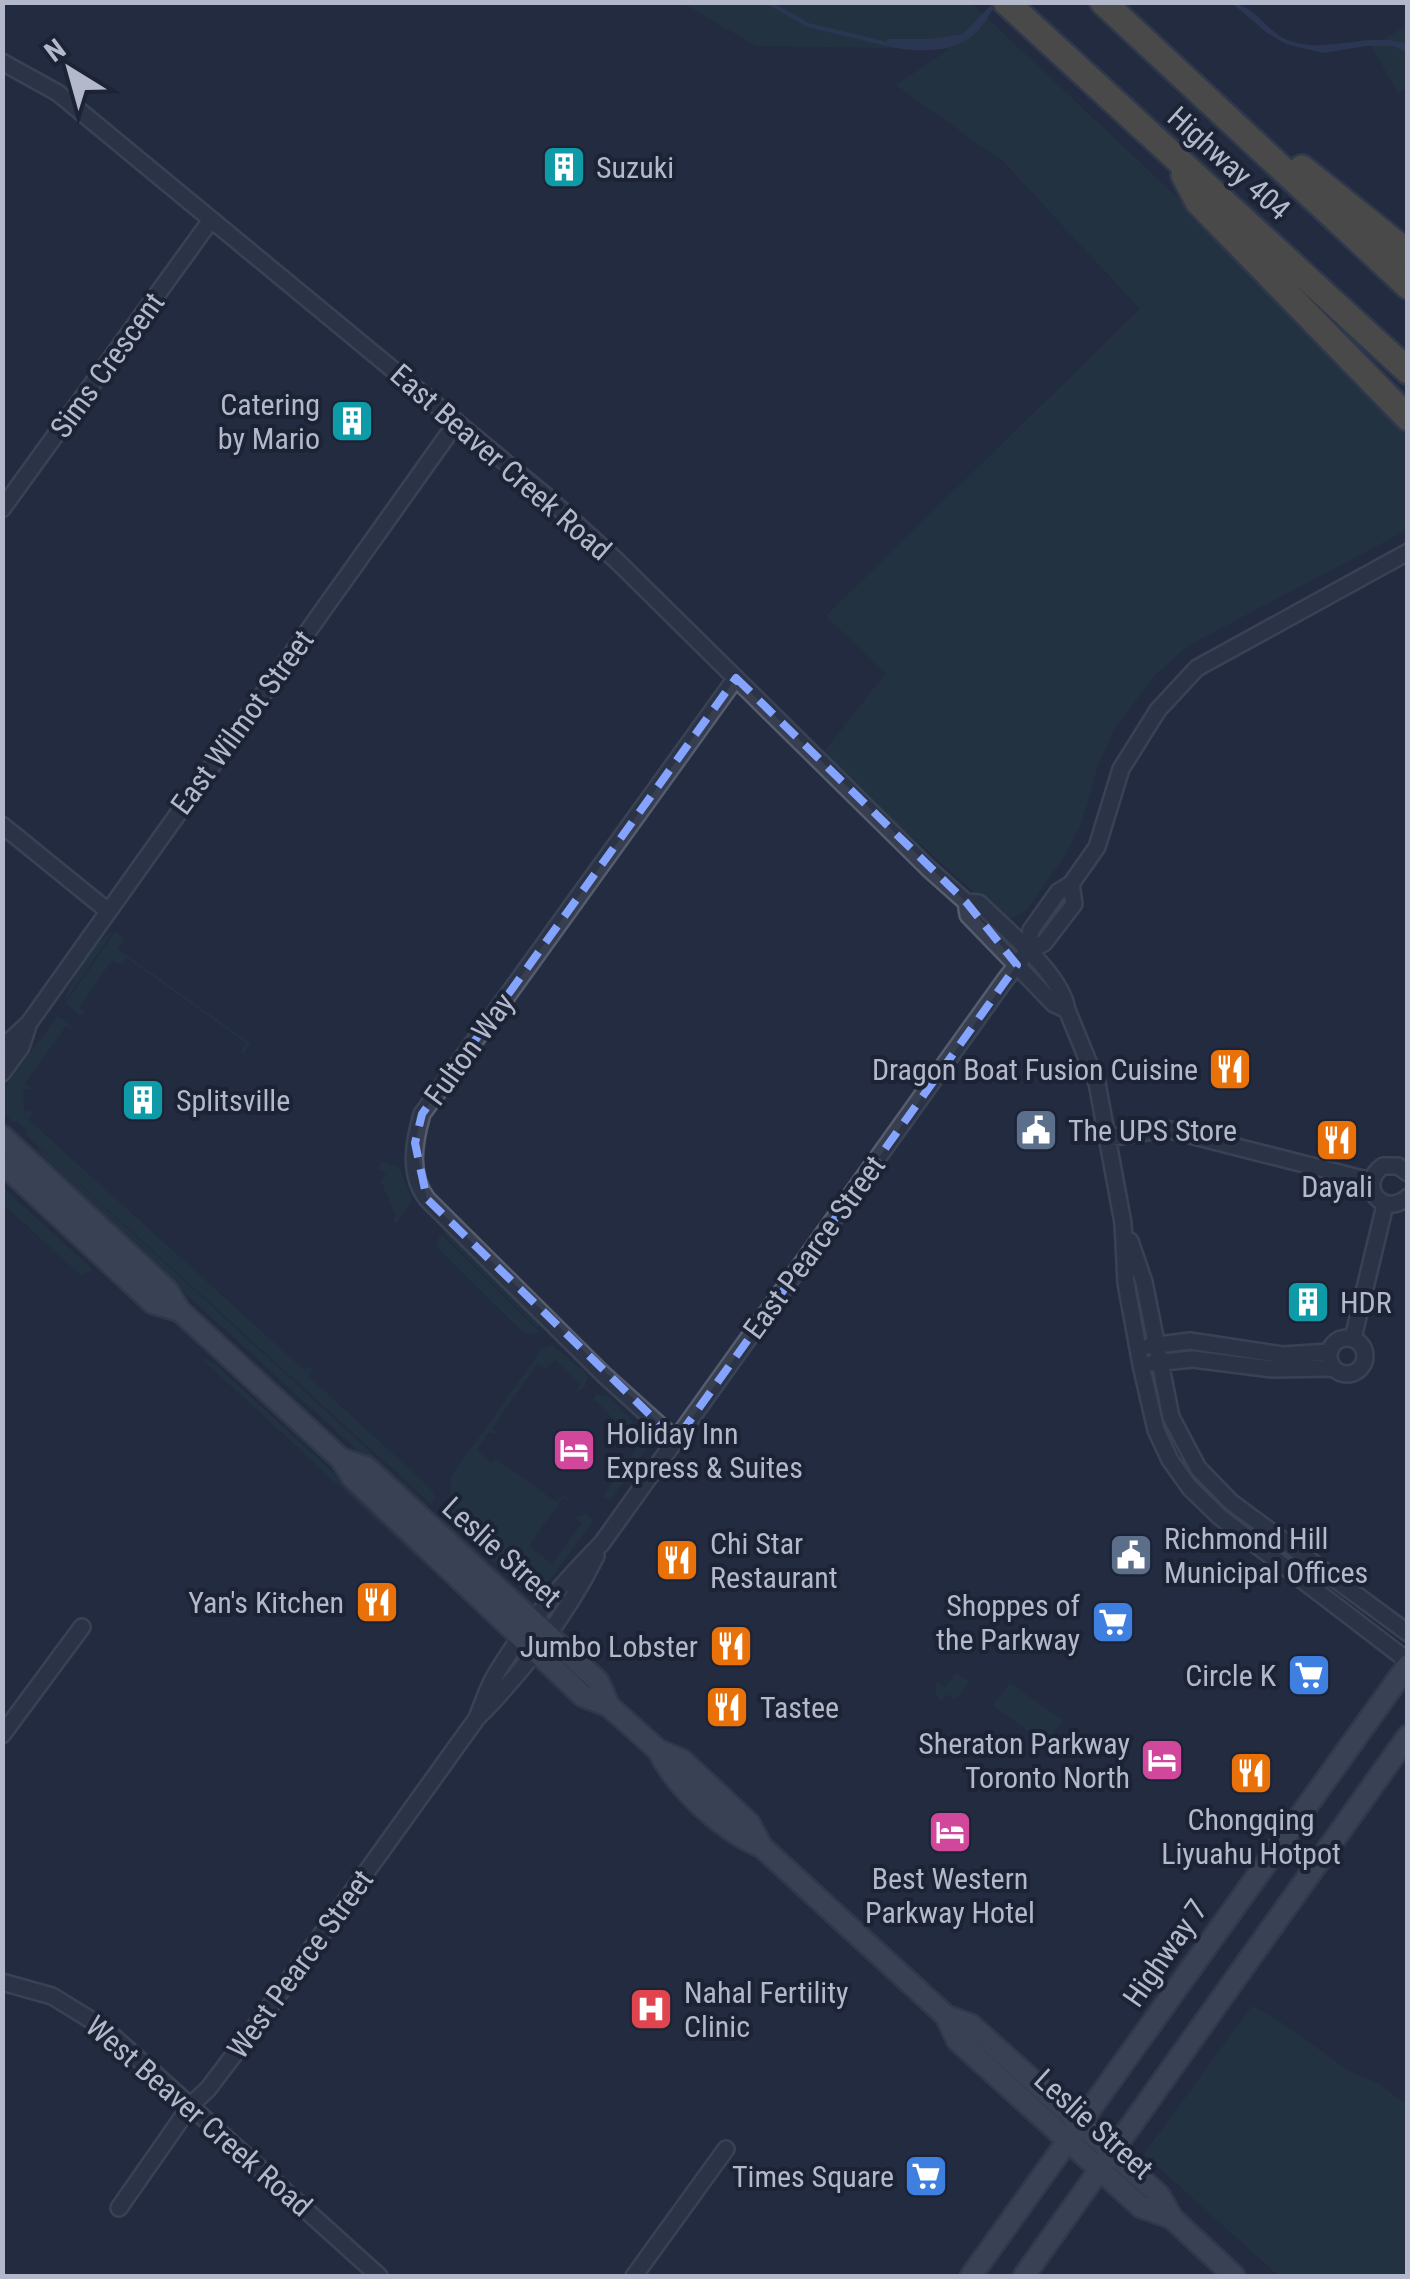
<svg xmlns="http://www.w3.org/2000/svg" width="1410" height="2279" viewBox="0 0 1410 2279" font-family="'Roboto Condensed',sans-serif">
<style>
.green{fill:#253a41}
.water{fill:#354468}
.lines{fill:none;stroke-linecap:round;stroke-linejoin:round}
.stream{stroke:#354468;stroke-width:4}
.minor-casing{stroke:#555c6e;stroke-width:20}
.major-casing{stroke:#404759;stroke-width:25}
.highway-casing{stroke:#42495b;stroke-width:30}
.minor{stroke:#373e50;stroke-width:15}
.major{stroke:#555d70;stroke-width:20}
.highway{stroke:#766d53;stroke-width:25}
.marked{fill:none;stroke:#84a4ff;stroke-width:8;stroke-dasharray:20 12;stroke-linejoin:round}
.labels{text-anchor:middle;dominant-baseline:central;stroke-width:8;stroke-linejoin:round;paint-order:stroke}
.street-label{font-size:30px;fill:#b3b9cb;stroke:#1c2335}
.poi-label{font-size:30px;fill:#b3b9cb;stroke:#1c2335;text-anchor:start}
</style>
<rect width="100%" height="100%" fill="#232c40"/>
<path class="green" d="M683 3H971L1198 217 1407 437V530L1189 645 1156 674 1115 727 1098 766 1081 823 1066 854 1027 909 1012 918 998 913 896 823 824 752 886 673 826 616 1140 309 1004 162 896 85 950 49 756 46Z
M1407 25V89L1398 93 1372 47Z
M113 932 65 1001C67 984 97 937 113 932Z
M115 932 124 938 118 949 250 1043 244 1054 241 1052 246 1043 127 958 121 965 112 960 79 1007 87 1013 79 1015 66 1003Z
M58 1016 75 1029 66 1026 25 1083 31 1089 23 1090 24 1111 34 1112 28 1119 305 1371 309 1366 312 1369 308 1376 430 1488 435 1497 431 1504 25 1134 27 1131 16 1121 13 1123C6 1115 0 1106 2 1094 6 1082 48 1031 58 1016Z
M34 1147 44 1152 429 1506 415 1503 161 1271Z
M381 1161 399 1167 412 1200 396 1224 393 1222 396 1216 381 1181 386 1174 378 1168Z
M2 1187 90 1267 92 1271 81 1275 3 1204Z
M443 1233H449L539 1322V1329Z
M441 1234 538 1331 536 1333H524L440 1250 437 1241Z
M552 1345 588 1375 585 1387 575 1393 580 1384 555 1360 546 1368 538 1363 492 1428 499 1435 489 1432 477 1449 491 1463 496 1459 556 1502 563 1495 571 1501 562 1498 529 1546 552 1564 581 1524 575 1517 585 1514 593 1521 541 1592 528 1595 443 1515 451 1499V1477L542 1349Z
M202 1359 216 1365 389 1524 430 1570Z
M597 1394 610 1397 651 1442 610 1501 603 1496 635 1452 636 1442 595 1400 590 1404Z
M441 1517 524 1595 523 1600 440 1523Z
M956 1673 969 1682 955 1700 946 1694 941 1702 935 1693 937 1682 945 1687Z
M1010 1683 1062 1720 1046 1744 993 1705Z
M1252 2006 1282 2023 1349 2071 1376 2082 1407 2105V2276H1279L1144 2154Z"/>
<path class="water" d="M993 3H998C991 10 987 20 980 28 960 55 912 53 883 45L888 39H931L963 34Z
M1232 3C1256 6 1267 33 1290 41 1329 54 1369 31 1407 44V52L1393 46H1366L1323 53 1286 44 1267 33Z"/>
<g class="lines">
<path class="stream" d="M768 2 808 25 883 43"/>
<g class="minor-casing">
<path id="minor" d="M2 62 58 93 546 496 617 561 929 869 966 902 979 903C1005 929 1062 974 1067 1010L1097 1083 1123 1223 1126 1283 1141 1365 1156 1430 1170 1460 1190 1488 1220 1517 1408 1661
M2 509 211 220
M2 825 108 911
M966 902 968 915 1054 1004 1067 1010
M1027 952 1031 930 1058 892 1071 884 1097 847 1121 769 1158 710 1197 668 1408 552
M2 1048 29 1023 457 422
M2 1073 21 1047 29 1023
M1107 1138 1166 1129 1371 1181
M1408 1173 1398 1166H1383C1356 1185 1383 1219 1408 1197
M1130 1241 1144 1282 1171 1417 1198 1468 1231 1502 1408 1633
M1329 1356a18 18 0 1 1 36 0a18 18 0 1 1-36 0Z
M1353 1338 1385 1205
M1150 1346 1190 1341 1283 1355 1329 1352
M1153 1363 1193 1359 1272 1369 1333 1368
M676 1440 604 1375 427 1199C408 1174 414 1142 422 1114L736 678
M477 1718C483 1703 488 1687 496 1674 522 1630 566 1579 602 1543L1005 980 1027 952 1044 943 1074 904 1071 884
M2 1735 82 1627
M2 1982 52 1996 104 2028 379 2276
M119 2208 191 2105 208 2089 258 2023 477 1718C522 1673 568 1613 596 1556
M634 2276 726 2149"/>
</g>
<g class="major-casing">
<path id="major" d="M2 1136 167 1290 180 1311 341 1459 353 1478 583 1696 609 1706 658 1750 682 1760 749 1823 762 1847 946 2016 957 2040 1141 2207 1172 2218
M2 1163 153 1303 180 1311
M341 1459 366 1467 598 1681 609 1706
M658 1750C676 1788 723 1831 762 1847
M946 2016 971 2025 1159 2195 1172 2218 1234 2276
M971 2276 1408 1665
M1024 2276 1408 1736"/>
</g>
<g class="highway-casing">
<path id="highway" d="M1006 2 1408 371
M1103 2 1408 286
M1302 168 1408 253
M1184 175 1198 202 1408 418"/>
</g>
<use href="#minor" class="minor"/>
<use href="#major" class="major"/>
<use href="#highway" class="highway"/>
</g>
<path d="M0 0H1410V2279H0ZM736 678 966 902 1017 965 676 1440 427 1199 415 1143 422 1114Z" fill="#232c40" fill-opacity=".55" fill-rule="evenodd"/>
<path class="marked" d="M736 678 966 902 1017 965 676 1440 427 1199 415 1143 422 1114Z"/>
<defs>
<g id="building-square" transform="scale(2.25)"><rect x="-9" y="-9" width="18" height="18" rx="4" fill="#0f9aa8" stroke="#1c2335"/><path d="M-4-6H4V6H1V3H-1V6H-4ZM-2.5-4.3h1.7v1.8h-1.7ZM.8-4.3h1.7v1.8H.8ZM-2.5-1h1.7V.8h-1.7ZM.8-1h1.7V.8H.8Z" fill="#fff"/></g>
<g id="restaurant-square" transform="scale(2.25)"><rect x="-9" y="-9" width="18" height="18" rx="4" fill="#e8710a" stroke="#1c2335"/><path d="M-5-6h1v4h1v-4h1v4h1v-4h1v5L-1.5 .5V6h-2V.5L-5-1ZM5-6V6H3V1.5H1.5Q1.5-4 5-6Z" fill="#fff"/></g>
<g id="civic-square" transform="scale(2.25)"><rect x="-9" y="-9" width="18" height="18" rx="4" fill="#5c6f8a" stroke="#1c2335"/><path d="M-.6-6.5H3V-4.5H.6V-3L4-1V1h2V6H-6V1h2V-1L-.6-3ZM-1.2 2.5V6h2.4V2.5Z" fill="#fff"/></g>
<g id="hotel-square" transform="scale(2.25)"><rect x="-9" y="-9" width="18" height="18" rx="4" fill="#d1479c" stroke="#1c2335"/><path d="M-6-4.5h1.5V1H6V5H4.5V3h-9V5H-6ZM-4 0a1.8 1.8 0 1 1 3.6 0ZM.5 0V-2.5h3Q6-2.5 6 0Z" fill="#fff"/></g>
<g id="supermarket-square" transform="scale(2.25)"><rect x="-9" y="-9" width="18" height="18" rx="4" fill="#3f7fe0" stroke="#1c2335"/><path d="M-6-5.5h2.5l.6 2H6L4.5 2H-2.5L-4.4-4H-6ZM-1.5 3.2a1.3 1.3 0 1 0 .1 0ZM3 3.2a1.3 1.3 0 1 0 .1 0Z" fill="#fff"/></g>
<g id="hospital-square" transform="scale(2.25)"><rect x="-9" y="-9" width="18" height="18" rx="4" fill="#e0444e" stroke="#1c2335"/><path d="M-5-5h3v3.5h4V-5h3V5h-3V1.5h-4V5h-3Z" fill="#fff"/></g>
</defs>
<g fill-rule="evenodd">
<use href="#building-square" x="564" y="167"/>
<use href="#building-square" x="352" y="421"/>
<use href="#restaurant-square" x="1230" y="1069"/>
<use href="#building-square" x="143" y="1100"/>
<use href="#civic-square" x="1036" y="1130"/>
<use href="#restaurant-square" x="1337" y="1140"/>
<use href="#building-square" x="1308" y="1302"/>
<use href="#hotel-square" x="574" y="1450"/>
<use href="#civic-square" x="1131" y="1555"/>
<use href="#restaurant-square" x="677" y="1560"/>
<use href="#restaurant-square" x="377" y="1602"/>
<use href="#supermarket-square" x="1113" y="1622"/>
<use href="#restaurant-square" x="731" y="1646"/>
<use href="#supermarket-square" x="1309" y="1675"/>
<use href="#restaurant-square" x="727" y="1707"/>
<use href="#hotel-square" x="1162" y="1760"/>
<use href="#restaurant-square" x="1251" y="1773"/>
<use href="#hotel-square" x="950" y="1832"/>
<use href="#hospital-square" x="651" y="2009"/>
<use href="#supermarket-square" x="926" y="2176"/>
</g>
<g class="labels">
<g class="street-label">
<text transform="translate(1229 163) rotate(42)">Highway 404</text>
<text transform="translate(107 365) rotate(-54)">Sims Crescent</text>
<text transform="translate(501 462) rotate(41)">East Beaver Creek Road</text>
<text transform="translate(242 722) rotate(-54)">East Wilmot Street</text>
<text transform="translate(469 1049) rotate(-54)">Fulton Way</text>
<text transform="translate(814 1247) rotate(-54)">East Pearce Street</text>
<text transform="translate(502 1552) rotate(42)">Leslie Street</text>
<text transform="translate(1165 1953) rotate(-55)">Highway 7</text>
<text transform="translate(300 1964) rotate(-54)">West Pearce Street</text>
<text transform="translate(199 2116) rotate(41)">West Beaver Creek Road</text>
<text transform="translate(1094 2124) rotate(42)">Leslie Street</text>
</g>
<g class="poi-label">
<text x="596" y="167">Suzuki</text>
<text x="320" y="404" text-anchor="end">Catering<tspan x="320" dy="34">by Mario</tspan></text>
<text x="1198" y="1069" text-anchor="end">Dragon Boat Fusion Cuisine</text>
<text x="176" y="1100">Splitsville</text>
<text x="1068" y="1130">The UPS Store</text>
<text x="1337" y="1186" text-anchor="middle">Dayali</text>
<text x="1340" y="1302">HDR</text>
<text x="606" y="1433">Holiday Inn<tspan x="606" dy="34">Express &amp; Suites</tspan></text>
<text x="1164" y="1538">Richmond Hill<tspan x="1164" dy="34">Municipal Offices</tspan></text>
<text x="710" y="1543">Chi Star<tspan x="710" dy="34">Restaurant</tspan></text>
<text x="344" y="1602" text-anchor="end">Yan's Kitchen</text>
<text x="1080" y="1605" text-anchor="end">Shoppes of<tspan x="1080" dy="34">the Parkway</tspan></text>
<text x="698" y="1646" text-anchor="end">Jumbo Lobster</text>
<text x="1276" y="1675" text-anchor="end">Circle K</text>
<text x="760" y="1707">Tastee</text>
<text x="1130" y="1743" text-anchor="end">Sheraton Parkway<tspan x="1130" dy="34">Toronto North</tspan></text>
<text x="1251" y="1819" text-anchor="middle">Chongqing<tspan x="1251" dy="34">Liyuahu Hotpot</tspan></text>
<text x="950" y="1878" text-anchor="middle">Best Western<tspan x="950" dy="34">Parkway Hotel</tspan></text>
<text x="684" y="1992">Nahal Fertility<tspan x="684" dy="34">Clinic</tspan></text>
<text x="894" y="2176" text-anchor="end">Times Square</text>
</g>
</g>
<rect width="1410" height="2279" fill="none" stroke="#b3b9cb" stroke-width="10"/>
<g transform="translate(70 70) rotate(323)" stroke="#1c2335" stroke-width="8" paint-order="stroke">
<path d="M0-8L18 38L0 25L-18 38Z" fill="#b3b9cb"/>
<text y="-15" font-size="28" font-weight="bold" text-anchor="middle" fill="#b3b9cb">N</text>
</g>
</svg>
